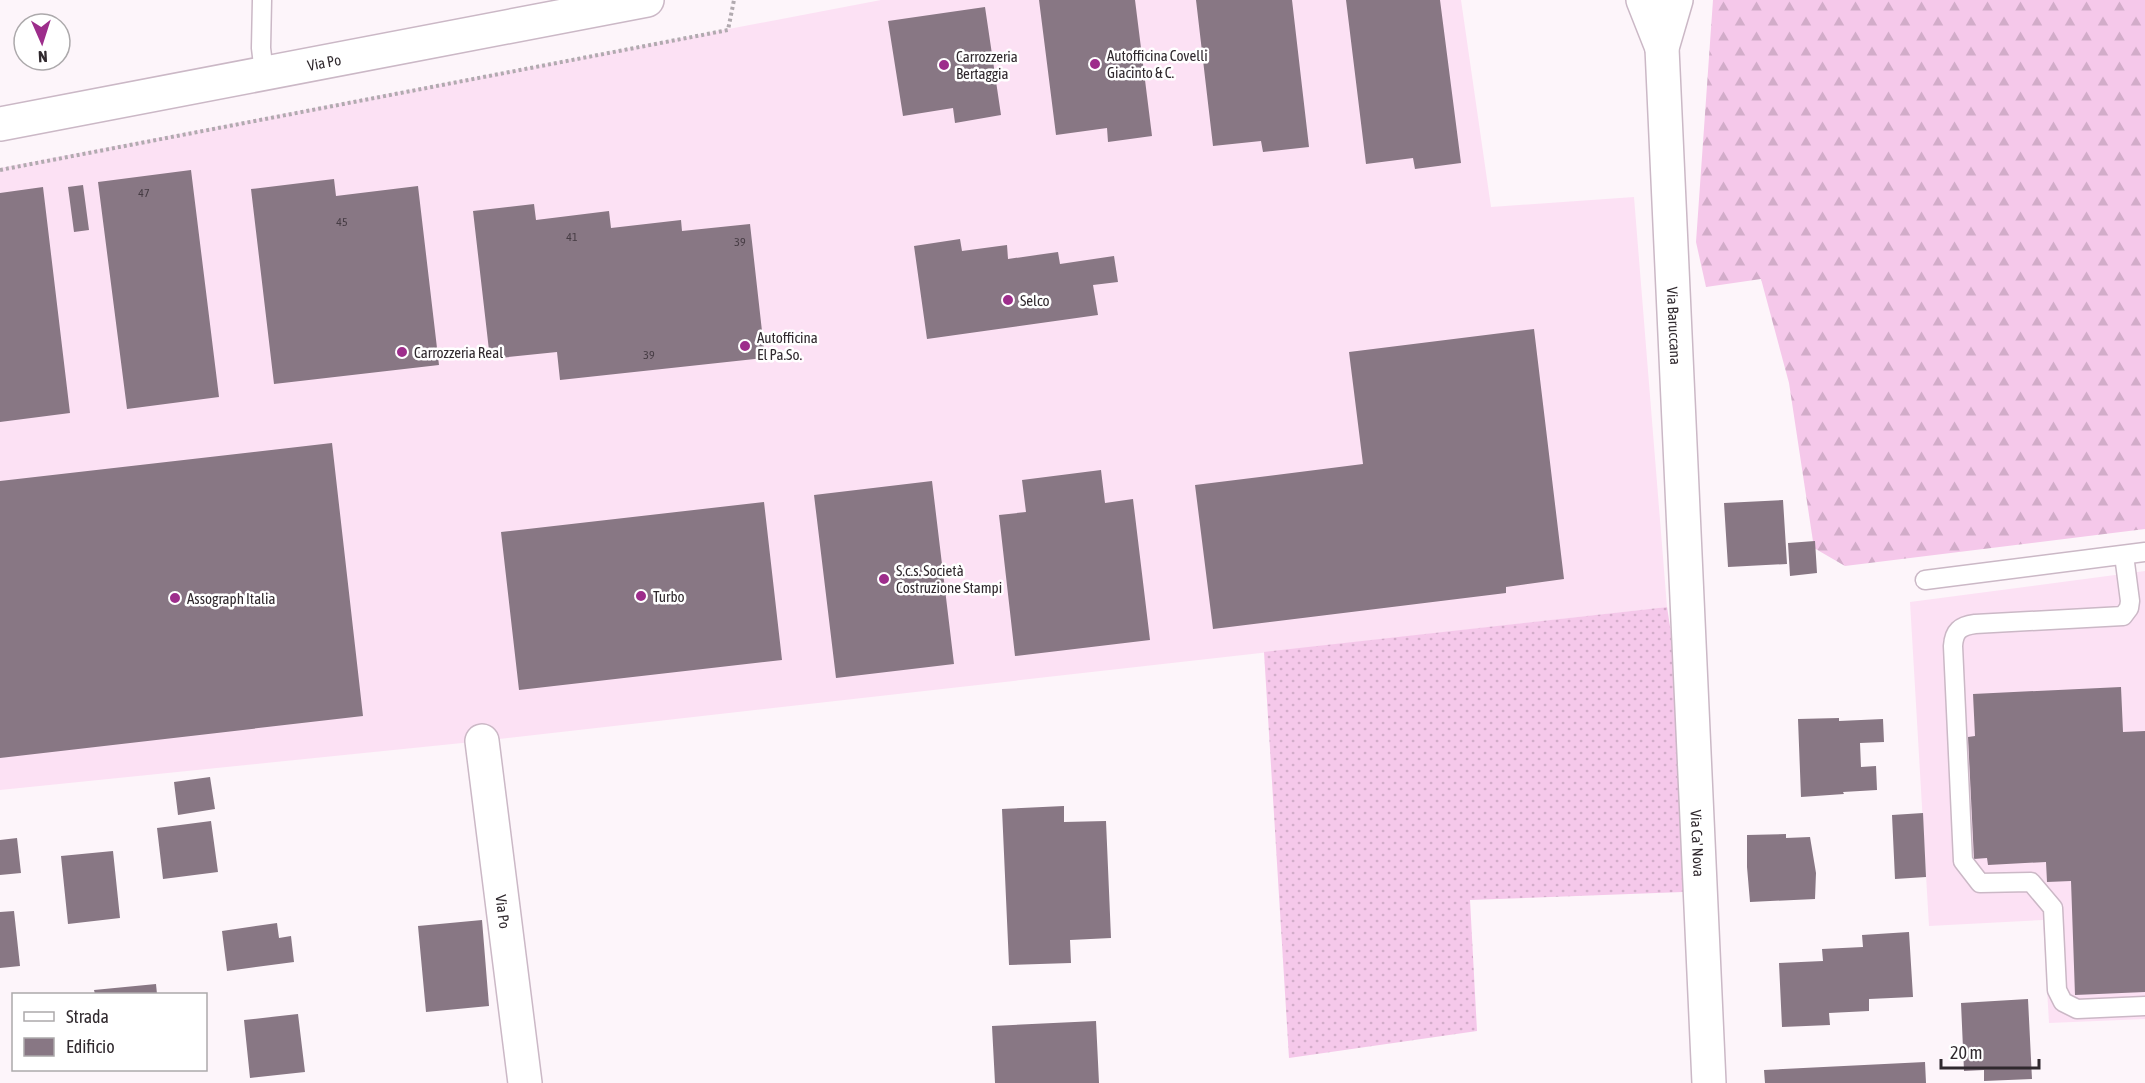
<svg xmlns="http://www.w3.org/2000/svg" width="2145" height="1083" viewBox="0 0 2145 1083" font-family="'Asap Condensed',sans-serif">
<style>
.built{fill:#fce1f4}
.grass{fill:url(#grass-dots)}
.forest{fill:url(#forest-firs)}
.building{fill:#887784}
.lines{fill:none;stroke-linecap:round;stroke-linejoin:round}
.lane-casing{stroke:#cbb8c6;stroke-width:21}
.street-casing{stroke:#cbb8c6;stroke-width:36}
.path{stroke:#b1aaaf;stroke-width:4;stroke-dasharray:3 3;stroke-linecap:butt}
.lane{stroke:#fff;stroke-width:18}
.street{stroke:#fff;stroke-width:33}
.poi-dot{fill:#9d2d8b;stroke:#fff;stroke-width:2}
.labels{text-anchor:middle;dominant-baseline:central;stroke-width:5;stroke-linejoin:round;paint-order:stroke}
.number-label{font-size:12px;fill:#463c44}
.poi-label{font-size:15px;fill:#30292e;stroke:#fff;text-anchor:start}
.street-label{font-size:15px;fill:#30292e;stroke:#fff}
</style>
<defs>
<pattern id="grass-dots" width="8" height="8" patternUnits="userSpaceOnUse" patternTransform="scale(1.5)"><rect width="8" height="8" fill="#f5c8ea"/><path d="M2 2h.1M6 6h.1" fill="none" stroke="#d2acc9" stroke-width="1.8" stroke-linecap="round"/></pattern>
<pattern id="forest-firs" width="22" height="20" patternUnits="userSpaceOnUse" patternTransform="scale(1.5)"><rect width="22" height="20" fill="#f5c8ea"/><path d="M5 1l3.5 6h-7zM16 11l3.5 6h-7z" fill="#d2acc9"/></pattern>
</defs>
<rect width="100%" height="100%" fill="#fdf5fa"/>
<path class="built" d="M881 0H1461L1491 207 1634 197 1667 607 482 741 0 790V168Z
M2145 571V1019L2049 1023 2043 920 1929 926 1910 602Z"/>
<path class="grass" d="M1667 607 1675 658 1683 892 1470 900 1477 1031 1289 1058 1264 652Z"/>
<path class="forest" d="M1713 0H2145V529L1845 566 1814 548 1789 383 1761 279 1706 287 1696 242Z"/>
<path class="building" d="M1039 0H1135L1152 136 1108 142 1107 128 1056 135Z
M1196 0H1292L1309 147 1263 152 1261 141 1213 146Z
M1346 0H1440L1461 163 1415 169 1413 158 1366 164Z
M985 7 1001 115 955 123 953 108 903 116 888 21Z
M191 170 219 397 127 409 98 182Z
M334 179 336 196 418 186 439 365 274 384 251 189Z
M83 185 89 230 74 232 68 187Z
M43 187 70 413 0 422V193Z
M534 204 536 220 609 211 611 228 681 220 682 231 750 224 765 358 560 380 557 352 490 359 473 211Z
M960 239 962 251 1007 245 1008 259 1058 252 1060 264 1114 256 1118 282 1093 285 1098 315 927 339 914 246Z
M1534 329 1564 579 1506 587V593L1213 629 1195 485 1363 464 1349 352Z
M332 443 363 716 0 758V481Z
M1101 470 1105 503 1133 499 1150 640 1015 656 999 515 1026 512 1022 480Z
M932 481 954 664 836 678 814 495Z
M1783 500 1787 564 1728 567 1724 503Z
M764 502 782 660 519 690 501 532Z
M1815 541 1817 573 1790 576 1788 543Z
M2121 687 2123 732 2145 731V992L2075 995 2071 881 2047 882 2046 862 1988 865 1987 858 1974 859 1968 737 1975 736 1973 694Z
M1839 718V721L1883 719 1884 742 1860 743 1861 767 1876 766 1877 790 1843 792 1844 794 1801 797 1798 719Z
M210 777 215 809 178 815 174 782Z
M1064 806V822L1106 821 1111 938 1070 940 1071 963 1009 965 1002 809Z
M1923 813 1926 877 1895 879 1892 815Z
M211 821 218 872 163 879 157 828Z
M1786 834V838L1810 837 1816 873 1815 899 1750 902 1747 867V835Z
M17 838 21 873 0 875V840Z
M113 851 120 918 68 924 61 856Z
M14 911 20 966 0 968V912Z
M482 920 489 1006 426 1012 418 926Z
M277 923 279 938 291 936 294 962 227 971 222 931Z
M1909 932 1913 997 1869 999V1011L1829 1013 1830 1025 1782 1027 1779 963 1823 961 1822 949 1863 947 1862 935Z
M156 984 157 994H95L94 990Z
M2028 999 2032 1079 1984 1081V1070L1964 1071 1961 1003Z
M298 1014 305 1072 250 1078 244 1020Z
M1096 1021 1099 1083H995L992 1026Z
M1925 1062 1926 1083H1765L1764 1070Z"/>
<g class="lines">
<g class="lane-casing">
<path id="lane" d="M262 0 261 48 264 73
M2124 555 2130 601 2129 608 2123 616 1975 624C1960 626 1954 631 1953 646L1963 861 1980 883 2031 882 2053 908 2057 990 2063 1002 2077 1009 2145 1006
M1925 580 2145 552"/>
</g>
<g class="street-casing">
<g id="street">
<path d="M1643 0 1662 48"/>
<path id="s1" d="M1676 0 1662 48 1709 1083"/>
<path id="s2" d="M0 124 647 0"/>
<path id="s3" d="M482 741 525 1083"/>
</g>
</g>
<path class="path" d="M0 170 728 30 734 0"/>
<use href="#lane" class="lane"/>
<use href="#street" class="street"/>
</g>
<g class="poi-dot">
<circle cx="1095" cy="64" r="6"/>
<circle cx="944" cy="65" r="6"/>
<circle cx="1008" cy="300" r="6"/>
<circle cx="745" cy="346" r="6"/>
<circle cx="402" cy="352" r="6"/>
<circle cx="884" cy="579" r="6"/>
<circle cx="641" cy="596" r="6"/>
<circle cx="175" cy="598" r="6"/>
</g>
<g class="labels">
<g class="number-label">
<text x="144" y="193">47</text>
<text x="342" y="222">45</text>
<text x="572" y="237">41</text>
<text x="740" y="242">39</text>
<text x="649" y="355">39</text>
</g>
<g class="poi-label">
<text x="1107" y="55">Autofficina Covelli<tspan x="1107" dy="17">Giacinto &amp; C.</tspan></text>
<text x="956" y="56">Carrozzeria<tspan x="956" dy="17">Bertaggia</tspan></text>
<text x="1020" y="300">Selco</text>
<text x="757" y="337">Autofficina<tspan x="757" dy="17">El Pa.So.</tspan></text>
<text x="414" y="352">Carrozzeria Real</text>
<text x="896" y="570">S.c.s. Società<tspan x="896" dy="17">Costruzione Stampi</tspan></text>
<text x="653" y="596">Turbo</text>
<text x="187" y="598">Assograph Italia</text>
</g>
<g class="street-label">
<text stroke="none"><textPath href="#s2" startOffset="330">Via Po</textPath></text>
<text stroke="none"><textPath href="#s1" startOffset="328">Via Baruccana</textPath></text>
<text stroke="none"><textPath href="#s1" startOffset="846">Via Ca' Nova</textPath></text>
<text stroke="none"><textPath href="#s3" startOffset="172">Via Po</textPath></text>
</g>
</g>
<rect x="12" y="993" width="195" height="78" fill="#ffffff" stroke="#aca9ab" stroke-width="1.5"/>
<rect x="24" y="1012" width="30" height="9" fill="#ffffff" stroke="#aca9ab" stroke-width="1.5"/>
<text x="66" y="1023" font-size="18" fill="#30292e">Strada</text>
<rect x="24" y="1038" width="30" height="18" fill="#887784" stroke="#aca9ab" stroke-width="1.5"/>
<text x="66" y="1053" font-size="18" fill="#30292e">Edificio</text>
<g transform="translate(42 42) rotate(177)"><circle r="28" fill="#ffffff" stroke="#aca9ab" stroke-width="1.5"/>
<path d="M0-4.5L10 22L0 15L-10 22Z" fill="#9d2d8b"/>
<text y="-9" font-size="16" font-weight="bold" text-anchor="middle" fill="#30292e">N</text>
</g>
<path d="M1941 1059v9h98v-9" fill="none" stroke="#30292e" stroke-width="3"/>
<text x="1950" y="1059" font-size="18" fill="#30292e" stroke="#ffffff" stroke-width="4.5" paint-order="stroke">20 m</text>
</svg>
